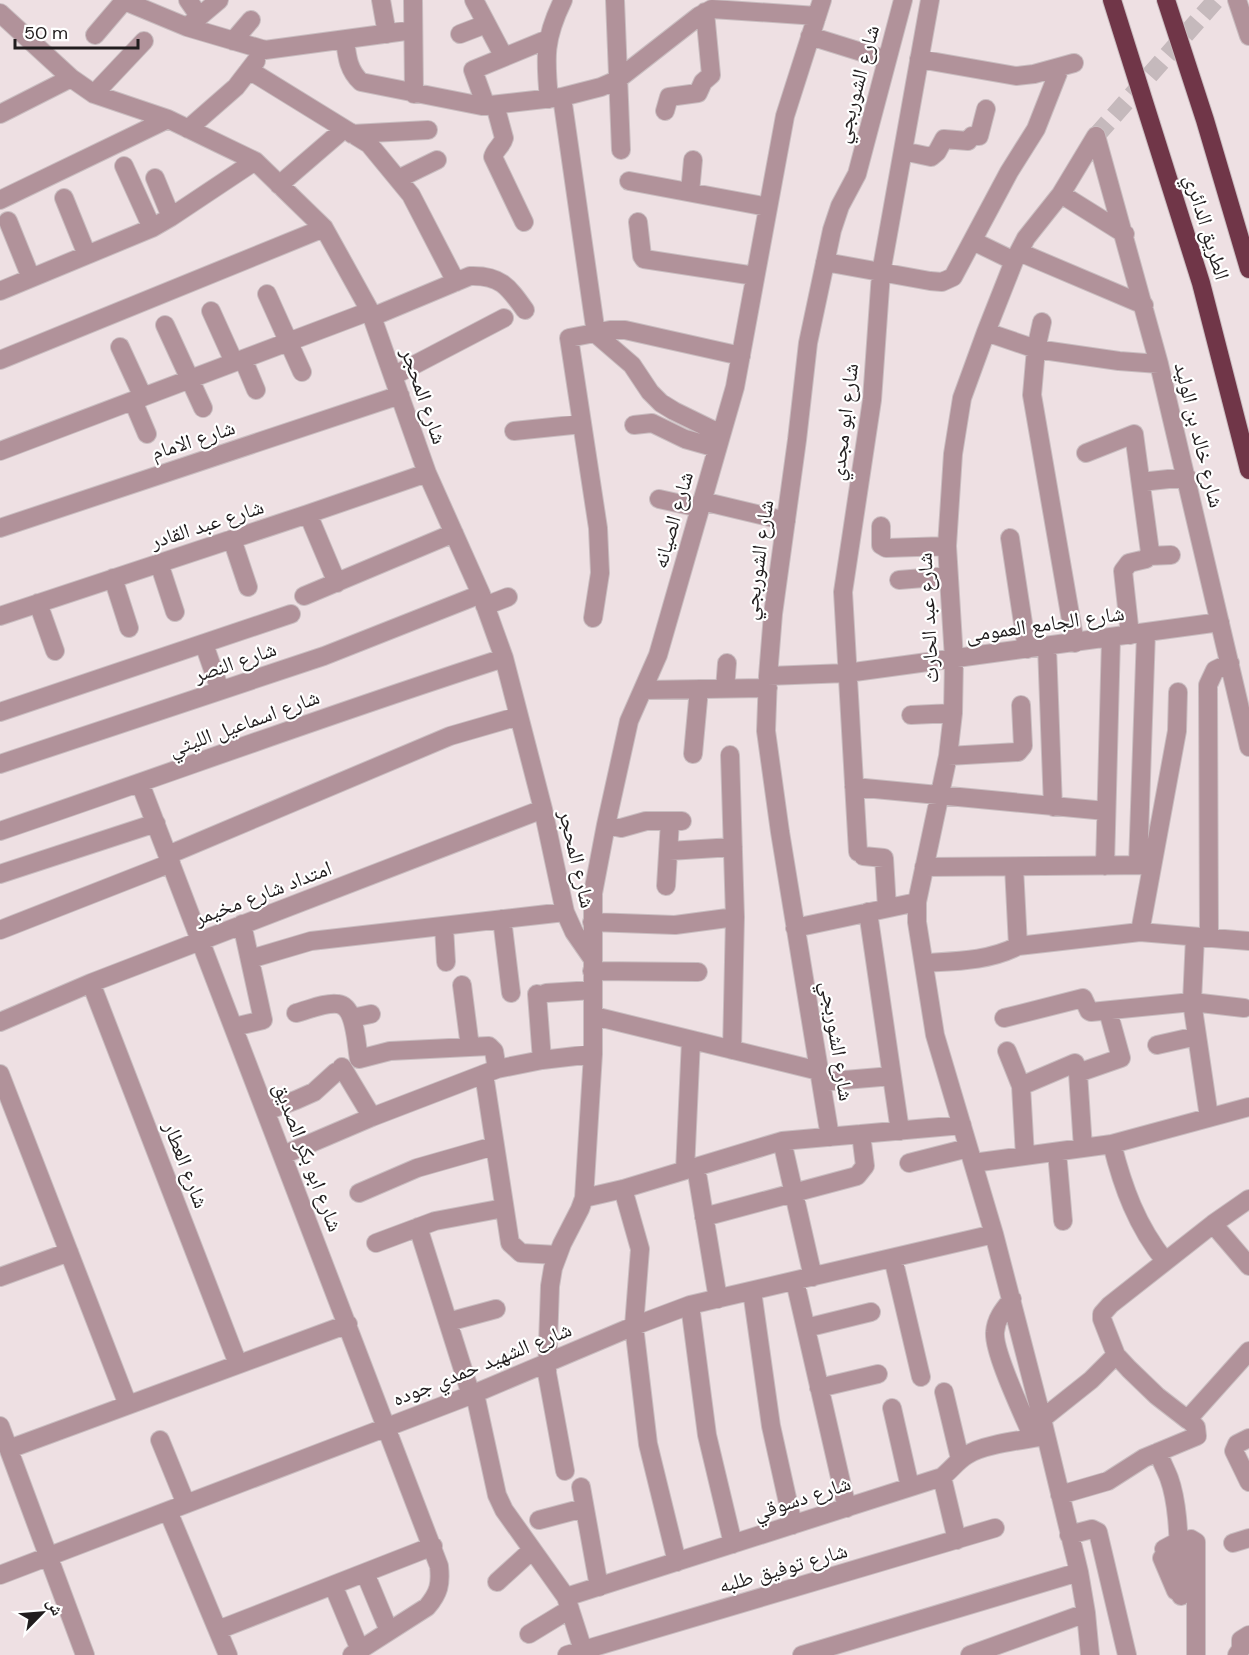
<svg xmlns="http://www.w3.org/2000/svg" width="1249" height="1655" viewBox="0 0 1249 1655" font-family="'DM Sans','Noto Naskh Arabic',sans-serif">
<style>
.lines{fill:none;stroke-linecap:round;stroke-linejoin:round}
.minor-tunnel{stroke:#c5b9bc;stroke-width:18;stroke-dasharray:18 9;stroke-linecap:butt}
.minor-casing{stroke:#c9bdc0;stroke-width:20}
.highway-casing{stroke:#c9bdc0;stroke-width:20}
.minor{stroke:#b1929a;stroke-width:18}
.highway{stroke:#703648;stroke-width:18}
.labels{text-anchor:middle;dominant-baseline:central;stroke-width:4.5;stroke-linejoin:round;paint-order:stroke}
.street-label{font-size:21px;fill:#211d1e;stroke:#fff}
</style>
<rect width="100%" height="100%" fill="#eee0e3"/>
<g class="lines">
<path class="minor-tunnel" d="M1096 136 1216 0"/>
<g class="minor-casing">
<path id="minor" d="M122 0 187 27 265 50 413 30
M188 0 199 16
M381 0 387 34
M413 0 414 94
M474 0 504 57
M615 0 621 150
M1237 0 1249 36
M0 13 71 78 94 94 168 119 255 161 324 228 370 311 427 473 481 594 504 658 543 809 565 912 574 932 592 958
M187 27 219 0
M460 34 486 24
M95 35 124 1
M810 36 887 60
M345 40C347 56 348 70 361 82L482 106 562 97 601 87 617 80 699 16 712 9 817 16
M233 41 251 20
M919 59 1016 76 1034 74 1074 63
M249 70 369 144 411 195 456 282
M94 94 144 41
M562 97 596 334
M549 99C545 57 544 39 563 0
M495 105 504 138C502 146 495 149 493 157L524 222
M486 106 473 70 548 39
M665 111 669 97 698 93 703 82 711 75 705 12
M0 114 71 78
M188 129 236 87 256 61
M352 134 428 130
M1096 136 1159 364 1249 747
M903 151 931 157 937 152 944 139 968 141 972 136H979L986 109
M124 166 152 228
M155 178 171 217
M398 179 437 160
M629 181 768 207
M279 185 344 129
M690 192 693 160
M1061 194 1125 234
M64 198 87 255
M0 200 168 119
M8 221 31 278
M638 222 642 256 644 259 755 276
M973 241 1014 261
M1019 252 1144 305
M825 262 930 281 942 282 953 277 1009 172 1036 129 1060 68
M0 291 152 228 171 217 255 161
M267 294 302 372
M211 311 234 362
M372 317 470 276C500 275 508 286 525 310
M1042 322 1036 349 1032 395 1075 643
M165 325 203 408
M986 332 1036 349 1119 361 1159 364
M596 334 632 365 650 392 661 403 674 411 721 434
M120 347 143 397
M243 359 256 390
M0 360 324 228
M393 376 504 318
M133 401 147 434
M634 425 652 423 685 439 717 448
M514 431 582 424
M0 451 370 311
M1086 453 1134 434 1150 552 1146 559 1129 563 1123 571 1130 635
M1141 482 1187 477
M659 499 700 508
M702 501 786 521
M308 514 337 583
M881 526V545L886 548 947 546
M0 528 400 395
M1010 538 1027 649
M232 539 248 587
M1148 556 1171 555
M159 563 175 612
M113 578 129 628
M899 580 948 576
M304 596 454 533
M38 603 55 651
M485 606 508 597
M0 616 308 514 427 473
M593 618 600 573 598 528 569 338 610 330H625L741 356
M204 644 220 690
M1047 646 1053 807
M768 676 847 673 1220 622
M725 689 727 663
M643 690 768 688
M0 712 291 614
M911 715 953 713
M693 754 699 689
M730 755 735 917 732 1050
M948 756 1018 752 1023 746 1021 705
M0 764 324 656 481 594
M140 783 439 1566C441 1584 439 1593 427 1607L352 1655
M854 787 1106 811
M606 825 621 828 646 821H682
M0 831C168 774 335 712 504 658
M669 851 733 847
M858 852 843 592 872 400 881 273 930 0
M168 855 450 736 519 716
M863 856 884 858 887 908
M1138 865 1146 633
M1105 866 1111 638
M924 867 1151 865
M1014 867 1018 946
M0 874 156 823
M666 886 670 821
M868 912 900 1131
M502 919 511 993
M592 922 675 925 735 917
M444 926 446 962
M795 928 917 902
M0 930 171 863
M1140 932 1177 731 1178 692
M1195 937 1192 1002 1209 1117
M1209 937 1208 685 1215 670 1230 663
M250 959 311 941 565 912
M924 963C957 961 989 961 1018 946L1140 932 1249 941
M592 971 698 972
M91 983 238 1364
M462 985 470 1047
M546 993 593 990
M537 994 542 1060
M296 1013C308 1010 326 1002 338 1004 356 1006 356 1045 359 1059L390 1051 489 1046 494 1051 497 1069
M594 1016 819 1071
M352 1018 371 1014
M1004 1018 1083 998 1089 1011 1091 1012 1192 1002 1244 1008
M0 1022 91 983 543 809
M234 1027 263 1020 242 924
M1157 1045 1197 1036
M1007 1051 1021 1086 1025 1156
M342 1067 372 1117
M1078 1073 1121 1058 1108 1011
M0 1074 128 1405
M484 1074 510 1243 521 1253 557 1255
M821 1082 892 1076
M1021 1086 1075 1063 1078 1073 1083 1148
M266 1111 296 1100 314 1092 336 1072
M830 1137 780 832 766 731 768 676 773 614 797 440 808 343 832 230 840 206 857 174 903 0
M782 1141 813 1277
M1112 1144C1123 1188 1137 1226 1165 1261
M1057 1152 1063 1221
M283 1155 372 1117 497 1069 542 1060 593 1054
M909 1163 968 1148
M973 1163 1112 1144 1249 1107
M696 1167 718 1299
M685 1170 691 1040
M623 1189 640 1249 634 1326 648 1444 677 1562
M359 1193 417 1168 494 1146
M584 1198 623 1189 782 1141 962 1125
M704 1217 857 1176 865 1166 861 1134
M1213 1224 1249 1266
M418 1227 471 1395
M376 1243 435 1221 504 1208
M893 1258 921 1377
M0 1277 69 1252
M795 1281 847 1508
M752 1291 771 1426 793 1525
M1012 1299C1004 1309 996 1318 995 1332 993 1352 1024 1416 1033 1438
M690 1305 707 1435 733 1544
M448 1322 496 1309
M806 1328 871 1312
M819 1388 878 1374
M944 1392 960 1459
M475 1394 497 1495 504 1510 566 1597 583 1650
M892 1408 910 1487
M1042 1419 994 1234 935 1035 917 922V902L948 756 953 713 954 659 947 546 953 454 962 398 986 332 1014 261 1026 238 1061 194 1096 136
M1188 1420 1157 1396 1129 1369 1116 1355 1102 1319V1314L1110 1305 1213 1224 1249 1199
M0 1426 85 1655
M1249 1438 1237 1444 1234 1451 1249 1482
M160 1440 186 1504
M9 1449 348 1324
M1158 1452C1161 1461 1166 1470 1169 1478 1181 1511 1178 1560 1181 1596
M565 1471 547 1373 550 1286 553 1268 562 1244 580 1209 584 1198 593 1054V893L606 825 629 721 658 655 735 387 785 116 822 0
M942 1477 957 1540
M581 1487 599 1587
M1060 1495 1108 1481 1144 1458 1197 1436 1196 1427 1188 1419 1249 1351
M168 1511 228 1655
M539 1520 584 1508
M1069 1535 1092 1529 1098 1532 1127 1655
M1233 1543 1249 1538
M1164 1549 1177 1542 1191 1539 1196 1542V1655
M1162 1558 1176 1591
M365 1573 389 1631
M0 1575 471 1395 634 1326 690 1305 994 1234
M497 1582 532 1550
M333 1585 360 1650
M566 1597 942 1477C951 1470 957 1461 967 1455 983 1444 1024 1440 1045 1436
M218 1630 433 1546
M529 1634 570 1609
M567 1655 995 1528
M802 1655 1079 1572
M970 1655 1086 1613
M1090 1655 1086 1613 1079 1572 1042 1419 1091 1380 1116 1355
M1237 1655 1241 1649V1640L1249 1635"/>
</g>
<g class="highway-casing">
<path id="highway" d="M1112 0 1201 283 1249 470
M1166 0 1205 120 1249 269"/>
</g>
<use href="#minor" class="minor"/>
<use href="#highway" class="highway"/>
</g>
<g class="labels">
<g class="street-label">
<text transform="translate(857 84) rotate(-75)">شارع الشوربجي</text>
<text transform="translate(1207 227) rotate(73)">الطريق الدائري</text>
<text transform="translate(424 396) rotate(71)">شارع المحجر</text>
<text transform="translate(844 422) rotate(-83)">شارع ابو مجدي</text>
<text transform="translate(1199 435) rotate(76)">شارع خالد بن الوليد</text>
<text transform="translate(193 440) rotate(-18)">شارع الامام</text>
<text transform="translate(673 520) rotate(-74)">شارع الصيانه</text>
<text transform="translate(207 524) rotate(-18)">شارع عبد القادر</text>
<text transform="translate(758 560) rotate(-82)">شارع الشوربجي</text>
<text transform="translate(928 618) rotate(-93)">شارع عبد الحارث</text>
<text transform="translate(1045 624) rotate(-8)">شارع الجامع العمومى</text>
<text transform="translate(235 662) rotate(-19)">شارع النصر</text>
<text transform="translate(244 723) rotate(-20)">شارع اسماعيل الليثي</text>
<text transform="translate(577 859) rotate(77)">شارع المحجر</text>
<text transform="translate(263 893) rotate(-21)">امتداد شارع مخيمر</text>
<text transform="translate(837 1041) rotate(81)">شارع الشوربجي</text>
<text transform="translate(308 1157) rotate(69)">شارع ابو بكر الصديق</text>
<text transform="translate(186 1165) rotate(69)">شارع العطار</text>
<text transform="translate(482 1364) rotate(-22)">شارع الشهيد حمدي جوده</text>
<text transform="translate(802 1498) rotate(-18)">شارع دسوقي</text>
<text transform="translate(783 1568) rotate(-16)">شارع توفيق طلبه</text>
</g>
</g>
<g transform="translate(42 1613) rotate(65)" stroke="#ffffff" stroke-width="4.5" paint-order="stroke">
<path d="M0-4.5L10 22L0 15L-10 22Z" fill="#211d1e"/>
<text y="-9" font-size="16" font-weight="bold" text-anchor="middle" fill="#211d1e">ش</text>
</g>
<path d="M15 39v9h123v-9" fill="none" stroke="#211d1e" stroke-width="3"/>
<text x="24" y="39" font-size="18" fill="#211d1e" stroke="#ffffff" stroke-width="4.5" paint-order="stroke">50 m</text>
</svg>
